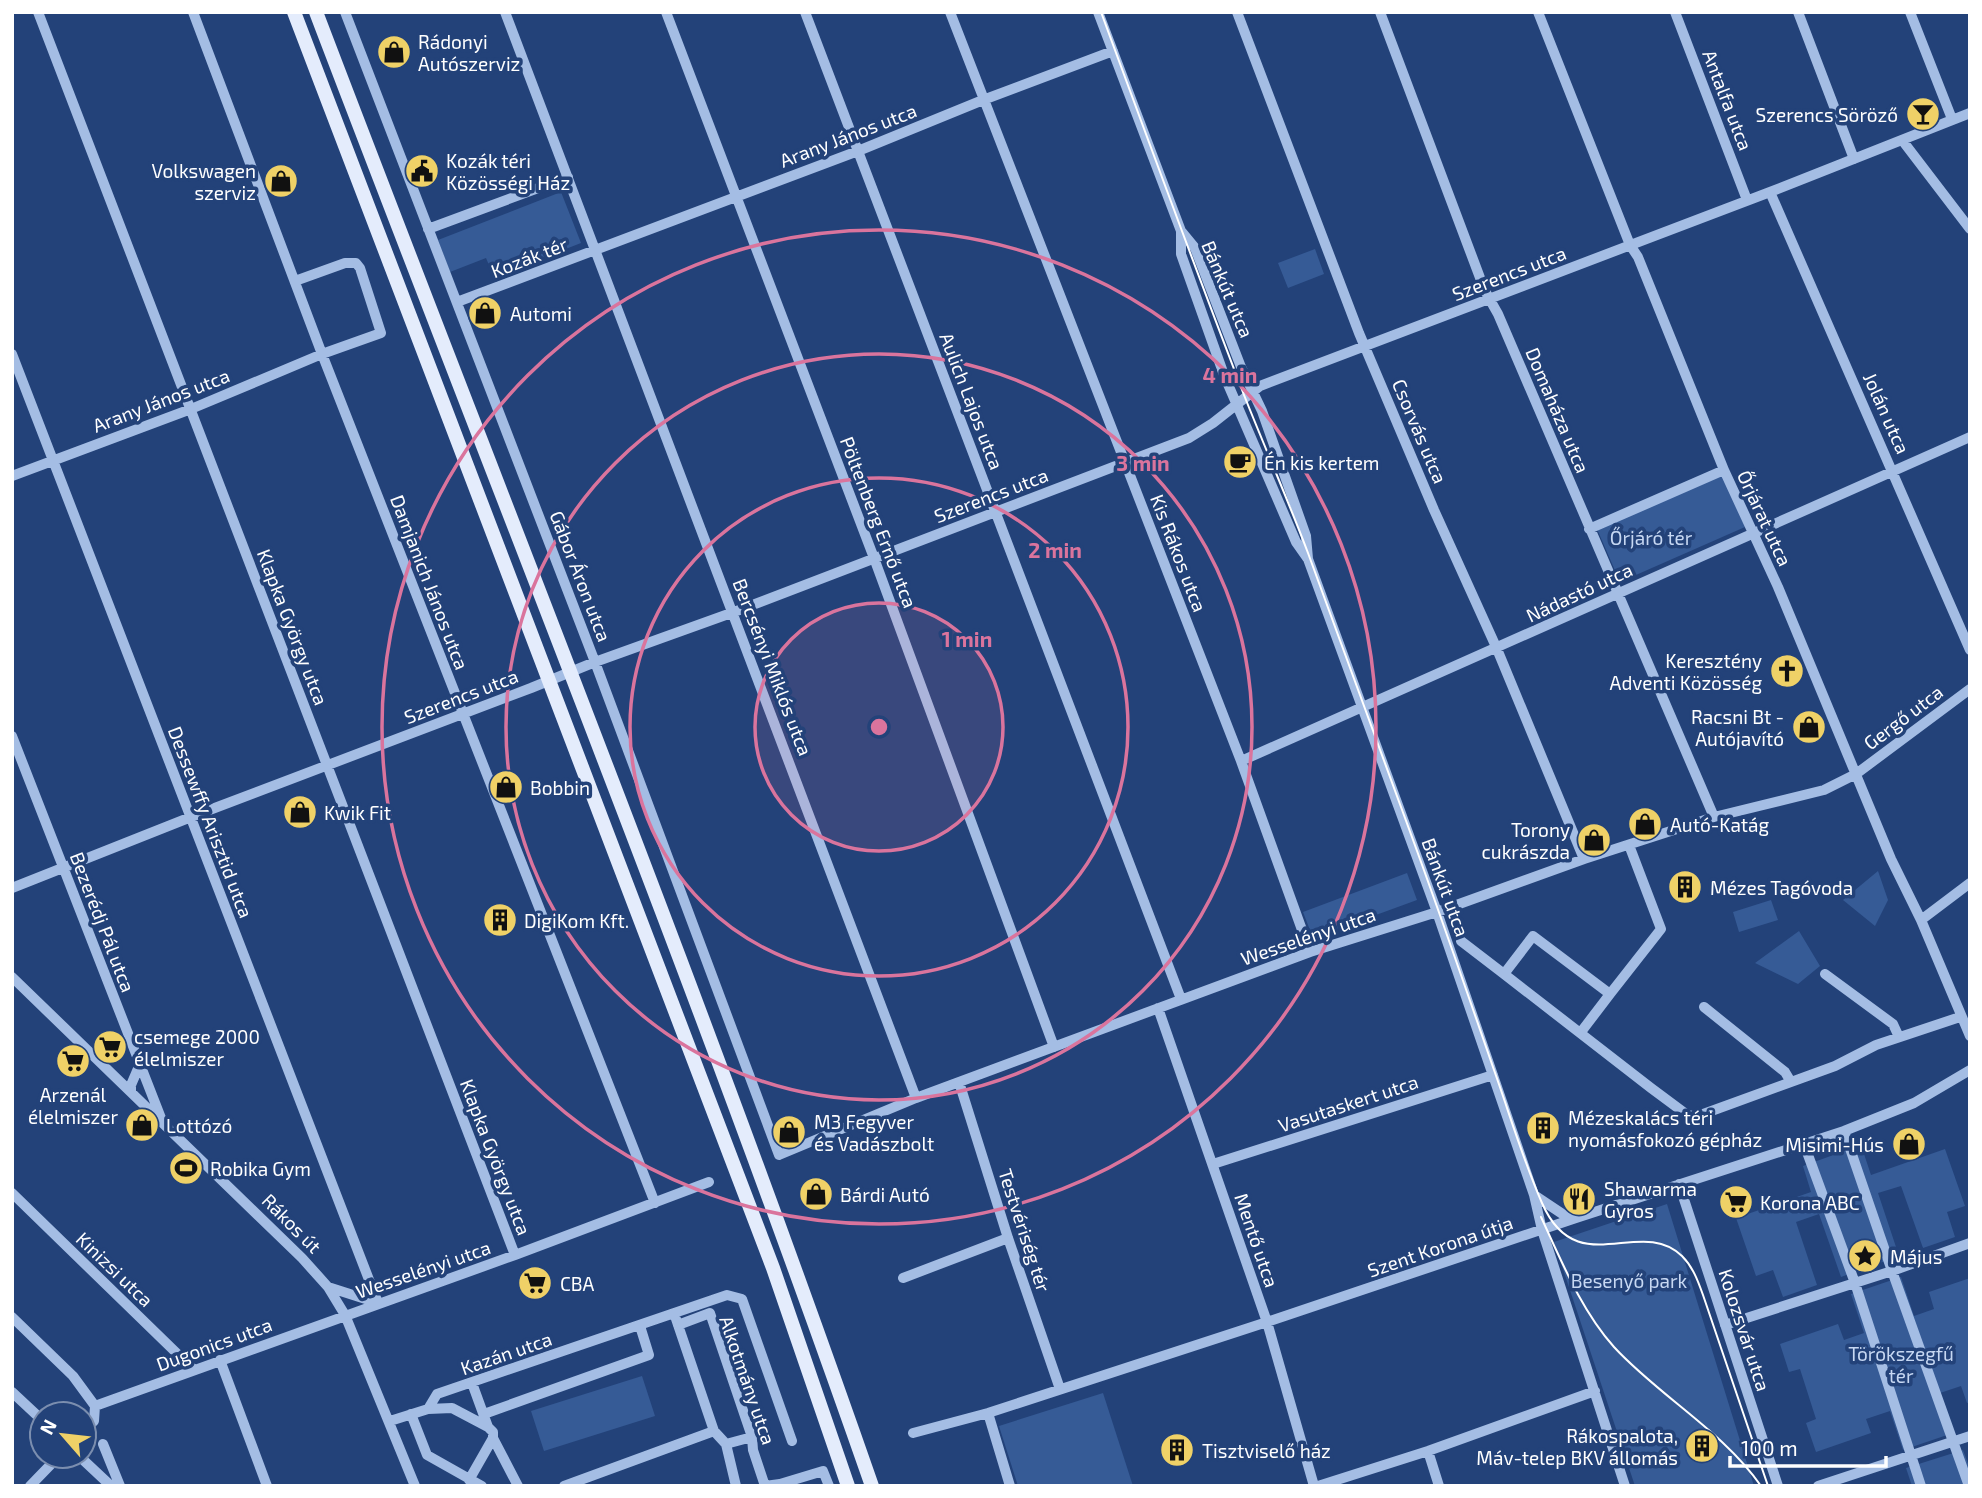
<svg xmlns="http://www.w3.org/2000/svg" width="1982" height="1498" viewBox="0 0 1982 1498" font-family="'Exo 2',sans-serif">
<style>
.green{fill:#365b96}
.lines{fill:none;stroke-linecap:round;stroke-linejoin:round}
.minor{stroke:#a4bde4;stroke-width:10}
.major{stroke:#e4ecfc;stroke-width:14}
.tram{stroke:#fff;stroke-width:2}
.ring{fill:none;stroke:#da749d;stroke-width:3.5}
.labels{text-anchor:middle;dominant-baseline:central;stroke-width:7;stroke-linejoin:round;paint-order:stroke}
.poi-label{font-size:19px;fill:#fff;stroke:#234279;text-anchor:start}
.street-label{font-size:19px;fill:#fff;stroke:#234279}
.park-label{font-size:19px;fill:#c7d8f3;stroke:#234279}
.centre{fill:#da749d;stroke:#234279;stroke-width:3.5}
.ring-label{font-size:21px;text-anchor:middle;font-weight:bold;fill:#da749d;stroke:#234279;stroke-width:7;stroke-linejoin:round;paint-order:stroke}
</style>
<rect width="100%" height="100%" fill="#234279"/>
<path class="green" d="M561 192 581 243 494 277 486 258 450 272 438 240Z
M1315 249 1324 274 1288 288 1278 263Z
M1722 474 1745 527 1620 582 1597 529Z
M1878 871 1888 900 1875 926 1843 900Z
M1407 873 1417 900 1313 938 1303 912Z
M1771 900 1778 920 1739 932 1733 912Z
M1799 931 1820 966 1798 984 1755 963Z
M1861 1145 1871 1175 1945 1149 1965 1206 1947 1212 1955 1237 1923 1248 1901 1186 1878 1193 1899 1256 1841 1277 1819 1214 1796 1222 1817 1285 1783 1297 1773 1270 1756 1276 1736 1218 1811 1192 1803 1166Z
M1667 1204 1754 1486H1635L1554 1242Z
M1901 1277 1914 1316 1934 1309 1929 1292 1970 1278V1402L1967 1403 1961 1386 1940 1393 1953 1433 1903 1450 1890 1411 1866 1419 1871 1433 1816 1452 1806 1423 1816 1419 1800 1369 1789 1372 1780 1344 1838 1324 1844 1340 1864 1333 1851 1294Z
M642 1376 655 1416 544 1451 531 1411Z
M1103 1393 1133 1486H1018L999 1426Z
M1963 1450 1970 1469V1486H1912L1906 1468Z"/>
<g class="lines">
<path class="minor" d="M38 12 515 1255
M193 12 322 354 655 1203
M345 12 595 662 779 1155 916 1098 1310 952 1437 912 1584 859 1714 817 1824 790 1856 774 1970 689
M505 12 916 1098
M666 12 874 558 1054 1047
M805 12 1181 999
M950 12 1241 761 1310 952
M1098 12 1181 231V254L1224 375 1296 542 1308 559 1437 912 1534 1195 1542 1230 1625 1486
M1237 12 1359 333 1434 510 1497 649 1584 859
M1380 12 1485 291 1498 314 1714 817
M1538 12 1630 245 1638 257 1724 470 1778 587 1891 859 1921 920 1970 1036
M1675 12 1747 200
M1798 12 1854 159
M1910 12 1952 119
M1902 140 1970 229
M1770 192 1970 650
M428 229 568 177
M1181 231 1195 248 1241 367 1262 411 1306 536 1308 559
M457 302 858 151 983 100 1113 51
M12 354 378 1303
M12 476 191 409 322 354 381 333 360 268 356 263H345L295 281
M1589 529 1724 470
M12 736 161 1118
M1241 761 1970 437
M12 888 191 817 531 688 595 662 734 612 1189 438 1213 423 1260 386 1770 192 1970 113
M1921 920 1970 883
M1461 941 1504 974
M1825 974 1893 1024 1899 1037
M12 977 302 1258 328 1287 345 1315 415 1486
M1610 994 1661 929 1629 845
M1704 1007 1785 1072 1791 1082
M1158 1008 1267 1322 1314 1486
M1581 1032 1610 994 1533 936 1504 974 1651 1088 1686 1114 1695 1117 1835 1066 1876 1045 1960 1017
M959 1082 1008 1238 1060 1389
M131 1092V1085L140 1064
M1844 1131 1892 1271 1969 1486
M1804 1144 1855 1283 1921 1486
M1213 1164 1493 1075
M1679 1184 1778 1486
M12 1193 194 1370
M1534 1195 1564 1215 1576 1218
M903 1278 1008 1238
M328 1287 378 1303
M12 1317 73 1376 95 1406
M676 1319 714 1431 726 1444 736 1486
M678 1325 710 1313 752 1437 753 1450 765 1486
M1725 1325 1892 1271 1970 1243
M220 1360 267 1486
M472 1383 488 1427 493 1432V1438L518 1486
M12 1392 42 1420
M95 1406 515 1255 709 1182
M428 1409 452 1408 488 1427
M988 1413 1010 1486
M411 1414 427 1455 482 1486
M484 1414 649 1355 640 1326
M390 1421 428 1409 437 1394 727 1295 742 1299 792 1441
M84 1430 94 1421 95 1406
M913 1433 988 1413 1267 1322 1576 1218 1844 1131 1914 1103 1970 1070
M103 1444 120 1486
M726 1444 752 1437
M1428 1451 1439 1486
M79 1456 111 1486
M469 1480 493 1438
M30 1486 59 1456
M564 1486 714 1431
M765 1486 780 1484 823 1471 829 1486
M1318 1486 1428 1451 1595 1391
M1818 1486 1970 1436"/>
<path class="major" d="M294 12 773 1268 848 1486
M316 12C503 503 699 990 872 1486"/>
<path class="tram" d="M1101 12C1148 140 1195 268 1244 395 1265 448 1288 500 1308 553 1341 641 1372 730 1405 818 1436 902 1465 986 1494 1070 1510 1115 1523 1160 1542 1203 1577 1283 1640 1215 1682 1256 1693 1267 1698 1281 1703 1295L1768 1486
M1541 1217C1562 1262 1581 1310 1614 1347 1659 1396 1723 1431 1761 1486"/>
</g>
<circle cx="879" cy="727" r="124" fill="#da749d" fill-opacity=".12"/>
<g class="ring">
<circle cx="879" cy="727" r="124"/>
<circle cx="879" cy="727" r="249"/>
<circle cx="879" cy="727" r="373"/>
<circle cx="879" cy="727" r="497"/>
</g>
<defs>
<g id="shop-disc" transform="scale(1.75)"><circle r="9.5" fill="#efd167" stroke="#234279"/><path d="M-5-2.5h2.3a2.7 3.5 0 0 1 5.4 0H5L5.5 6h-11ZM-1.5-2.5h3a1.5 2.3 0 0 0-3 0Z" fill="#111"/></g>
<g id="bar-disc" transform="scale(1.75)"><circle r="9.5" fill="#efd167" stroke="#234279"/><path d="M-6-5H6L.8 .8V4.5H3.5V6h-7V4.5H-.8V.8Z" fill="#111"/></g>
<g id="civic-disc" transform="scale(1.75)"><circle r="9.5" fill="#efd167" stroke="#234279"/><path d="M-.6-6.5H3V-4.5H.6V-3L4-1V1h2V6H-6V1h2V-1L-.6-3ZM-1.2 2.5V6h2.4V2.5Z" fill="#111"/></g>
<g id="cafe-disc" transform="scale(1.75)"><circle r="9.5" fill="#efd167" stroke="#234279"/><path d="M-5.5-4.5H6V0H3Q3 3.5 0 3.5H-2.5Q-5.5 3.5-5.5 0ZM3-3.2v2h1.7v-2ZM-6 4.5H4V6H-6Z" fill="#111"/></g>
<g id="church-disc" transform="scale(1.75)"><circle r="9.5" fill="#efd167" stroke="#234279"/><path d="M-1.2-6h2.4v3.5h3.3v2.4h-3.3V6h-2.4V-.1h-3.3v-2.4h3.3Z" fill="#111"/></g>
<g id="building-disc" transform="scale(1.75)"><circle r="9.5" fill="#efd167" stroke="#234279"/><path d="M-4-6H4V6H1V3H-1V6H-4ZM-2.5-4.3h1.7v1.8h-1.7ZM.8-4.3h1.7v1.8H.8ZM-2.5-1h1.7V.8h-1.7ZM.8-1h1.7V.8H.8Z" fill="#111"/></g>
<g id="supermarket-disc" transform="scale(1.75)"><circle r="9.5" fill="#efd167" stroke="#234279"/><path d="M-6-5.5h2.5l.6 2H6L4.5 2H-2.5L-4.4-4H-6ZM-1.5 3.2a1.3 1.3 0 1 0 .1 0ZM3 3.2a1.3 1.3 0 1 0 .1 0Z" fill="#111"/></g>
<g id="stadium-disc" transform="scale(1.75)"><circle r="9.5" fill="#efd167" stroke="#234279"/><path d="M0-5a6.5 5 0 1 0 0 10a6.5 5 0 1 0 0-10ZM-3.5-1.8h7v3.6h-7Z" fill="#111"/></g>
<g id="restaurant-disc" transform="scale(1.75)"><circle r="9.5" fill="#efd167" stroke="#234279"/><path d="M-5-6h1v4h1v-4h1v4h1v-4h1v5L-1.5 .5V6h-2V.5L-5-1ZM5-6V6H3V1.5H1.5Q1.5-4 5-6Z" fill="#111"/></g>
<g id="sight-disc" transform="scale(1.75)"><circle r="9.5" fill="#efd167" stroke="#234279"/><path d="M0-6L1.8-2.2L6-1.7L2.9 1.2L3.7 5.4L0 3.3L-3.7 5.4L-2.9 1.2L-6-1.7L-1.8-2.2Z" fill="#111"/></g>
</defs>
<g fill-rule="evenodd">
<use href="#shop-disc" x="394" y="52"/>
<use href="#bar-disc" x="1923" y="114"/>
<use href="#civic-disc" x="422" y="171"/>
<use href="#shop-disc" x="281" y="181"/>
<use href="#shop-disc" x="485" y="313"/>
<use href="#cafe-disc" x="1240" y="462"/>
<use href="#church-disc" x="1787" y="671"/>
<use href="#shop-disc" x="1809" y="727"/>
<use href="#shop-disc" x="506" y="787"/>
<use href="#shop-disc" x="300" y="812"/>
<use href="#shop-disc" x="1645" y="824"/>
<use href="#shop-disc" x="1594" y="840"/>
<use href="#building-disc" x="1685" y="887"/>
<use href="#building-disc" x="500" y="920"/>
<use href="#supermarket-disc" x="110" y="1047"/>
<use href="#supermarket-disc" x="73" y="1061"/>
<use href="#shop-disc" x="142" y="1125"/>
<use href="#building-disc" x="1543" y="1128"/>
<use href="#shop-disc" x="789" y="1132"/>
<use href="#shop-disc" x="1909" y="1144"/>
<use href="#stadium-disc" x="186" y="1168"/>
<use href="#shop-disc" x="816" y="1194"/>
<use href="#restaurant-disc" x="1579" y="1199"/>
<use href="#supermarket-disc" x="1736" y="1202"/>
<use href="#sight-disc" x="1865" y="1256"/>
<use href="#supermarket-disc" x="535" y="1283"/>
<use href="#building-disc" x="1702" y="1446"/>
<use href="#building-disc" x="1177" y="1450"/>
</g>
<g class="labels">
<g class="poi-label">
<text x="418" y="41">Rádonyi<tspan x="418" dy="22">Autószerviz</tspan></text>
<text x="1898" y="114" text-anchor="end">Szerencs Söröző</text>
<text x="446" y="160">Kozák téri<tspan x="446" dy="22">Közösségi Ház</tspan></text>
<text x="256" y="170" text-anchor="end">Volkswagen<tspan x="256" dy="22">szerviz</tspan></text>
<text x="510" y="313">Automi</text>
<text x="1264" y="462">Én kis kertem</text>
<text x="1762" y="660" text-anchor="end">Keresztény<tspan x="1762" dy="22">Adventi Közösség</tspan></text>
<text x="1784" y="716" text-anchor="end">Racsni Bt -<tspan x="1784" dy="22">Autójavító</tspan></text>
<text x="530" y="787">Bobbin</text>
<text x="324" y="812">Kwik Fit</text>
<text x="1670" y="824">Autó-Katág</text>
<text x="1570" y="829" text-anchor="end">Torony<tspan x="1570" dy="22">cukrászda</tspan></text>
<text x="1710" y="887">Mézes Tagóvoda</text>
<text x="524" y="920">DigiKom Kft.</text>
<text x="134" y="1036">csemege 2000<tspan x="134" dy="22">élelmiszer</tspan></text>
<text x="73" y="1094" text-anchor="middle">Arzenál<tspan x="73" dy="22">élelmiszer</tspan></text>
<text x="1568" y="1117">Mézeskalács téri<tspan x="1568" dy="22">nyomásfokozó gépház</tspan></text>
<text x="814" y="1121">M3 Fegyver<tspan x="814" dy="22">és Vadászbolt</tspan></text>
<text x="166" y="1125">Lottózó</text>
<text x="1884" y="1144" text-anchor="end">Misimi-Hús</text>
<text x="210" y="1168">Robika Gym</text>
<text x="1604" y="1188">Shawarma<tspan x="1604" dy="22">Gyros</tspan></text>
<text x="840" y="1194">Bárdi Autó</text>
<text x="1760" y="1202">Korona ABC</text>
<text x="1890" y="1256">Május</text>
<text x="560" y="1283">CBA</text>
<text x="1678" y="1435" text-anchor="end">Rákospalota,<tspan x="1678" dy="22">Máv-telep BKV állomás</tspan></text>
<text x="1202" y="1450">Tisztviselő ház</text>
</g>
<g class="street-label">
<text transform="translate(1728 100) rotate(69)">Antalfa utca</text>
<text transform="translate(848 135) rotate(-21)">Arany János utca</text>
<text transform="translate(529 257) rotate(-21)">Kozák tér</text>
<text transform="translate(1509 273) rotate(-21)">Szerencs utca</text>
<text transform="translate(1228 289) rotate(67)">Bánkút utca</text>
<text transform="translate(161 400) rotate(-21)">Arany János utca</text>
<text transform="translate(972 401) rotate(69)">Aulich Lajos utca</text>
<text transform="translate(1558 410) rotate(67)">Domaháza utca</text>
<text transform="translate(1887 413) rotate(66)">Jolán utca</text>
<text transform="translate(1420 431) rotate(67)">Csorvás utca</text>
<text transform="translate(991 495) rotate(-21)">Szerencs utca</text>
<text transform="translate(1765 518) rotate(65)">Őrjárat utca</text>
<text transform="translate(879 522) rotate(69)">Pöltenberg Ernő utca</text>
<text transform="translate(1179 553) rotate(69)">Kis Rákos utca</text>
<text transform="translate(581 576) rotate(69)">Gábor Áron utca</text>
<text transform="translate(430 582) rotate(69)">Damjanich János utca</text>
<text transform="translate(1579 592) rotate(-25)">Nádastó utca</text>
<text transform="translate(293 627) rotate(69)">Klapka György utca</text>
<text transform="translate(773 667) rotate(69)">Bercsényi Miklós utca</text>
<text transform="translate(461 696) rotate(-21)">Szerencs utca</text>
<text transform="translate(1903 717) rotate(-37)">Gergő utca</text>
<text transform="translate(211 822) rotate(69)">Dessewffy Arisztid utca</text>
<text transform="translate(1446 887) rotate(70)">Bánkút utca</text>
<text transform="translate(103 922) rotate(69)">Bezerédj Pál utca</text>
<text transform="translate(1308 936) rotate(-19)">Wesselényi utca</text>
<text transform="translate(1348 1103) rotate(-18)">Vasutaskert utca</text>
<text transform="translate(496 1157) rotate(69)">Klapka György utca</text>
<text transform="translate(292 1223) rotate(45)">Rákos út</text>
<text transform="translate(1025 1230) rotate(72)">Testvériség tér</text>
<text transform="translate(1257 1240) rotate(71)">Mentő utca</text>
<text transform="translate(1440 1246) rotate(-19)">Szent Korona útja</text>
<text transform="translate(115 1269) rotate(44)">Kinizsi utca</text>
<text transform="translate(423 1269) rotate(-19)">Wesselényi utca</text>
<text transform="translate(1745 1330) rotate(72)">Kolozsvár utca</text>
<text transform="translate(214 1344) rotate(-20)">Dugonics utca</text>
<text transform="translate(506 1353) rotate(-19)">Kazán utca</text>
<text transform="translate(748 1380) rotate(71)">Alkotmány utca</text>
</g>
<g class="park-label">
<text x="1651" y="537">Őrjáró tér</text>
<text x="1629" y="1280">Besenyő park</text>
<text x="1901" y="1353">Törökszegfű<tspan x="1901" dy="22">tér</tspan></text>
</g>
</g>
<circle cx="879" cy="727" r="10" class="centre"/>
<g class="ring-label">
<text x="1230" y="383">4 min</text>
<text x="1143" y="471">3 min</text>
<text x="1055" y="558">2 min</text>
<text x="967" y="647">1 min</text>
</g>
<rect width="1982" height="1498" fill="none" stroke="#ffffff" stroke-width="28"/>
<g transform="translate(63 1435) rotate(298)"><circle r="33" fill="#234279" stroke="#7b8eaf" stroke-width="2"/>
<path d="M0-5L12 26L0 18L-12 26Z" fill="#efd167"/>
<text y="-10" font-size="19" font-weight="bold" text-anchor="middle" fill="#ffffff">N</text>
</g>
<path d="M1730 1456v10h156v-10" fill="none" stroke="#ffffff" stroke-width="3.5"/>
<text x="1741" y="1456" font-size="21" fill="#ffffff" stroke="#234279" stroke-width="5" paint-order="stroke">100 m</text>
</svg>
